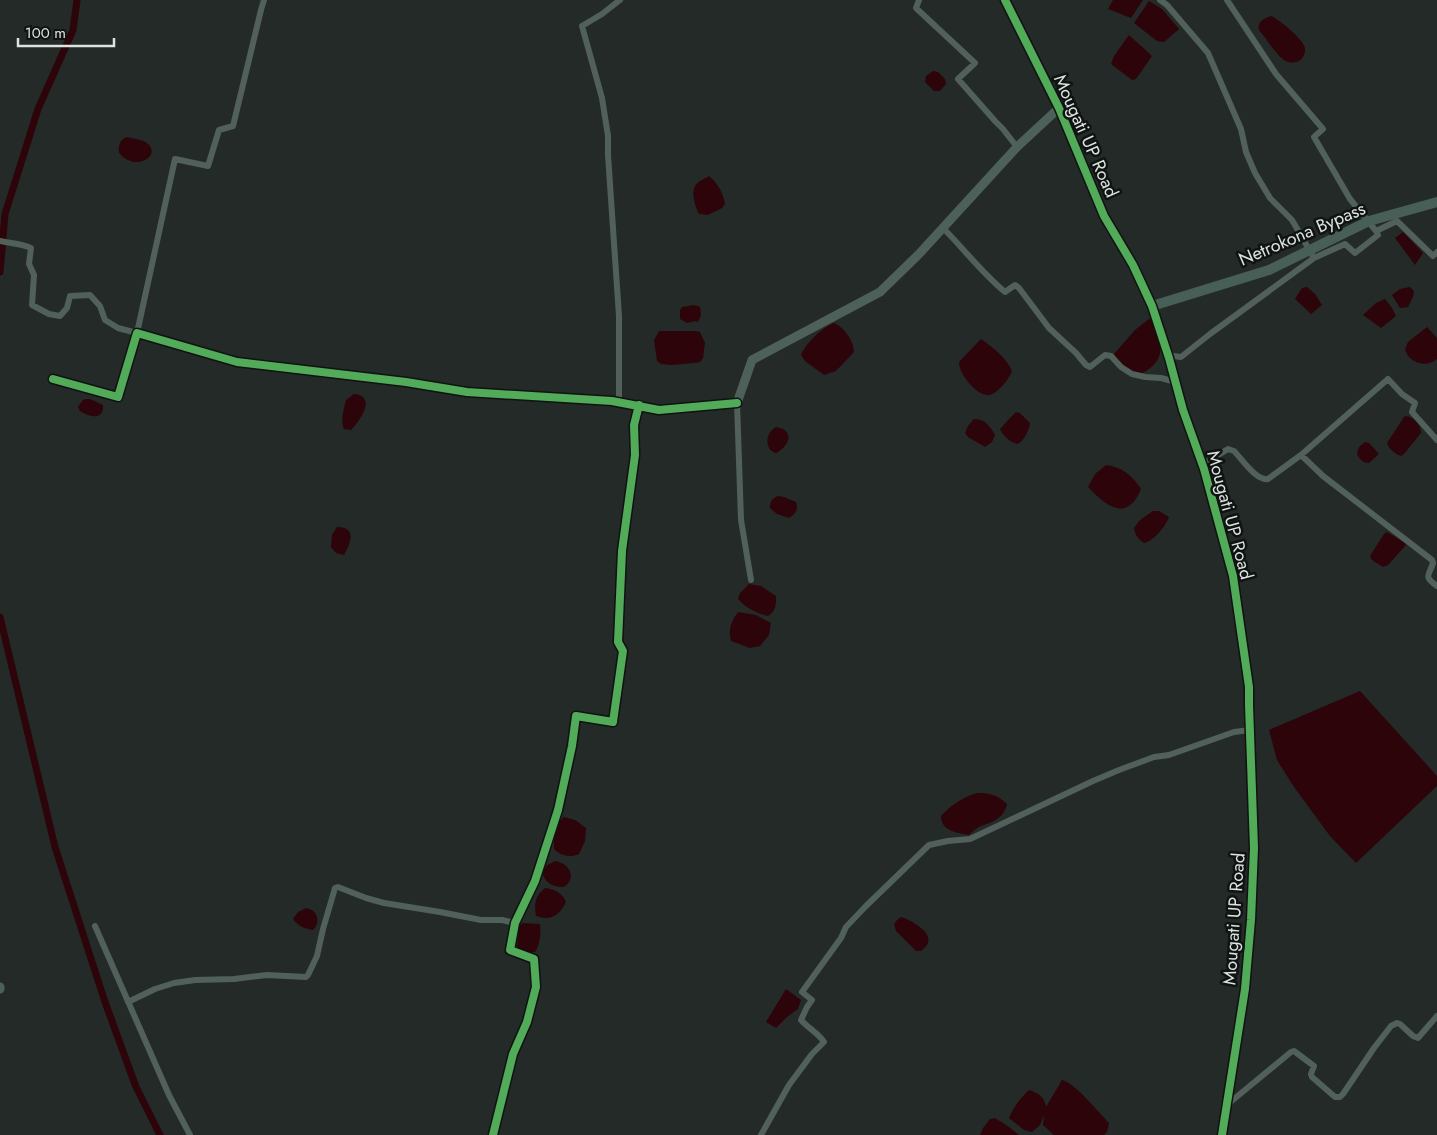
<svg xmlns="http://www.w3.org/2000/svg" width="1437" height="1135" viewBox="0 0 1437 1135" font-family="Jost,sans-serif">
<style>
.water{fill:#2c040a}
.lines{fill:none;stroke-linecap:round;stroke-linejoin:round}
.canal{stroke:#2c040a;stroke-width:7}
.street{stroke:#51605b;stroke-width:6}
.secondary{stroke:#4e605a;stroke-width:9}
.primary{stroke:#485f58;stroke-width:10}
.cycleway-casing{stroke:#0f1311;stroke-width:11}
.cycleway{stroke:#51ab58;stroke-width:8}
.labels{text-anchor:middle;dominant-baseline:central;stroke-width:5;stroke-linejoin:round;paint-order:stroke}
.street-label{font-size:18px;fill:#dce3e1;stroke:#0f1311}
</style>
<rect width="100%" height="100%" fill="#242a27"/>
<path class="water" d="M1113 0H1143L1131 18 1108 9Z
M1149 1 1162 9 1179 29 1164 42 1157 41 1134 23Z
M1271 16C1279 19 1304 40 1305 48 1306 61 1294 66 1284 60 1275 53 1266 38 1259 30 1257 21 1265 18 1271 16Z
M1129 35 1152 56 1136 79 1132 80 1111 64 1114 56Z
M933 71 938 72 945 79 946 84 940 91H934L925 82 926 76Z
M127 137C132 138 138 139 143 141 166 151 138 175 119 153 118 146 120 139 127 137Z
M709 176C718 184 723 192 725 204L722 208 708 215 699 214C695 207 691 193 695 186 698 181 704 179 709 176Z
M1403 232 1423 253 1415 265 1395 238Z
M1307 287 1315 294 1322 305 1311 314 1295 299 1302 288Z
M1410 287 1414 291 1413 297 1408 307 1400 308 1392 295 1400 289Z
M1385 299 1392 308 1396 316 1381 328 1363 315 1376 303Z
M694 305 700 307 701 315 698 322 695 321 687 323 680 319V310L682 307Z
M1149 319 1153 320C1159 338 1168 355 1149 369 1144 373 1139 375 1134 373 1128 370 1121 362 1116 358L1114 354 1135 330Z
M834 323C844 327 854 341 854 352L836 371 824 375 805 361 801 355C805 344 823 327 834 323Z
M1427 327 1437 338V359C1429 366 1417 365 1409 357 1407 355 1406 352 1405 349L1408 342Z
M659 331H695L700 332 705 343 703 358 700 362 694 363 671 365 661 364 657 361 654 340Z
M981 339C991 346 1007 358 1012 371 1009 379 996 397 986 395 975 393 959 374 959 362Z
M354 394C378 396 359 422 351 430L344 429C340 420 344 409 346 400Z
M86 399H90L103 405C104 421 89 417 80 411L78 407 83 400Z
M1016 412 1020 413 1030 423C1029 431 1024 440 1018 444 1011 443 1003 436 1000 429L1010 418Z
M1406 416C1414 417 1421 425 1421 433L1404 454 1401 456C1395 454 1389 449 1387 443L1404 417Z
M974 419C984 418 991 427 995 435L992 442 985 447 968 437 965 433 968 426Z
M776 427C795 430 790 446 776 453 763 449 766 432 776 427Z
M1365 442 1369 443 1379 454 1369 463C1363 463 1360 460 1357 454L1359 447Z
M1106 465C1122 467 1132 475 1141 489 1127 523 1106 506 1088 487L1095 474Z
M778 496 784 497 796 502C799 510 795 514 789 518L777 514 770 508C770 501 772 499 778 496Z
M1153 511H1159L1169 517C1165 527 1154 541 1144 543 1138 539 1135 535 1134 528L1140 520Z
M337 527C358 527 350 544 344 555L336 553 331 547 332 535Z
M1387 532 1405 543 1406 545 1388 565 1383 567 1372 560 1370 556 1384 534Z
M749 584 761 586 776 596C776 605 776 611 768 616 756 613 746 608 738 599L740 593Z
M738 612 756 615 771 623 769 635 760 646 750 648 731 641C728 629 731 622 738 612Z
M1360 691 1437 776V786L1356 863 1330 836 1294 787 1277 760 1269 730Z
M977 793C990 793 998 795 1007 804 1003 820 991 822 979 827 975 829 972 832 969 835 957 833 941 831 941 816 951 805 963 797 977 793Z
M564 817 575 820 586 828 585 841 579 854C570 858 561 856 554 849 554 837 554 825 564 817Z
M556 861C570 864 577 878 564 887 544 888 533 868 556 861Z
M545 888C554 889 563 893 566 902 559 916 551 921 536 916 534 904 535 896 545 888Z
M306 908C318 910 321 922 313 930 305 929 298 926 293 919L298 912Z
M901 917C909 919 926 929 928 937 930 943 925 948 921 951H916L896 931 894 924 898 919Z
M523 923 540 924C541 933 540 945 535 952L528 953 517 949 519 926Z
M786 989 801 1000 798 1009 787 1017 776 1028 766 1022Z
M1062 1080C1074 1082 1099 1113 1109 1123L1107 1132 1104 1135H1054L1043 1125 1044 1115 1040 1125 1032 1132 1024 1130 1009 1118C1013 1108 1021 1097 1029 1090 1039 1093 1045 1098 1046 1107Z
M995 1118 1009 1127 1019 1135H980L983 1128 990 1119Z"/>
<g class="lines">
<path class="canal" d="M0 272 5 214 38 109 73 30 77 0
M0 617 55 847 105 1002 136 1087 160 1135"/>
<path class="street" d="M919 0 916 8 975 63 958 79 995 121 1003 129 1017 147
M1160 0 1167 5 1208 53 1241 129 1246 152 1255 173 1270 198 1292 220 1314 258 1210 334 1181 357 1173 356 1169 358
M1227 0 1276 74 1323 129 1314 137 1350 199 1376 231 1397 221 1433 256 1437 252
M943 228C964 249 982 273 1005 292L1015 285 1019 288 1049 328 1076 353 1086 365 1090 367 1105 355 1111 356 1121 367 1132 374 1145 377 1161 378 1176 382
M0 241C9 243 24 244 31 248L29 264 34 275 32 305 49 314 60 316 67 308 70 296 90 295 100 306 105 320 118 328 137 333 175 159 208 166 219 130 233 126 261 10 264 0
M1314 258 1345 244 1355 253 1378 235 1376 231
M53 379 118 397 137 333 237 362 406 382 467 392 612 401 639 405
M619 402V316L608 155V136L602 98 582 26 602 14 620 0
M737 403 741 520 751 580
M1301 455 1323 476 1432 560 1433 563C1429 576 1423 576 1437 586
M1202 465 1228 449 1234 451C1242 459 1256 481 1268 479L1301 455 1388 379 1402 394 1415 403 1412 412 1437 440
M95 926 169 1095 190 1135
M128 1002 155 989 174 983 195 980 234 979 267 975 306 977 308 975 317 956 323 929 335 888 338 887 366 898 384 903 440 912 481 920H502L515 923
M1228 1104 1291 1052 1294 1051 1314 1066 1311 1074 1312 1077 1335 1097H1340L1343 1094 1374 1048 1391 1026 1397 1023 1400 1024 1413 1036 1418 1038 1437 1016
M761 1135 789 1085 812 1054 824 1042C818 1033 808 1028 801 1020L807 1007 812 1000 802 992 841 938 846 927 866 906 929 845 948 841 970 839 1093 781 1119 770 1154 757 1169 755 1234 732 1250 730"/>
<path class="secondary" d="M1005 0 1059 108 1104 216 1133 265 1152 306 1169 358 1183 410 1204 469 1233 576 1249 687V705L1254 848 1251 920 1245 989 1222 1135
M0 987V989
M493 1135 513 1054 527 1022 536 987 534 959 510 950 515 923 535 881 558 810 572 746 576 716 613 722 623 651 618 642 622 551 635 455 634 425 639 405 659 410 737 403 752 360 880 292 919 254 1017 147 1059 108"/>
<path class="primary" d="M1152 306 1269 270 1369 221 1437 202"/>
<g class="cycleway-casing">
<path id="cycleway" d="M1005 0 1059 108 1104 216 1133 265 1152 306 1169 358 1183 410 1204 469 1233 576 1249 687V705L1254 848 1251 920 1245 989 1222 1135
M53 379 118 397 137 333 237 362 406 382 467 392 612 401 659 410 737 403
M493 1135 513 1054 527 1022 536 987 534 959 510 950 515 923 535 881 558 810 572 746 576 716 613 722 623 651 618 642 622 551 635 455 634 425 639 405"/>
</g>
<use href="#cycleway" class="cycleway"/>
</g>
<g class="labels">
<g class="street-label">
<text transform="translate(1086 136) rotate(66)">Mougati UP Road</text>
<text transform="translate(1302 234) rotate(-23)">Netrokona Bypass</text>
<text transform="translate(1230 515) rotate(75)">Mougati UP Road</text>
<text transform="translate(1234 919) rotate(-86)">Mougati UP Road</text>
</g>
</g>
<path d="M18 38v8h96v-8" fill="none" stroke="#dce3e1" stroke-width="2.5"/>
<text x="25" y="38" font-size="15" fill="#dce3e1" stroke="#0f1311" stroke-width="4" paint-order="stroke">100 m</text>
</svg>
